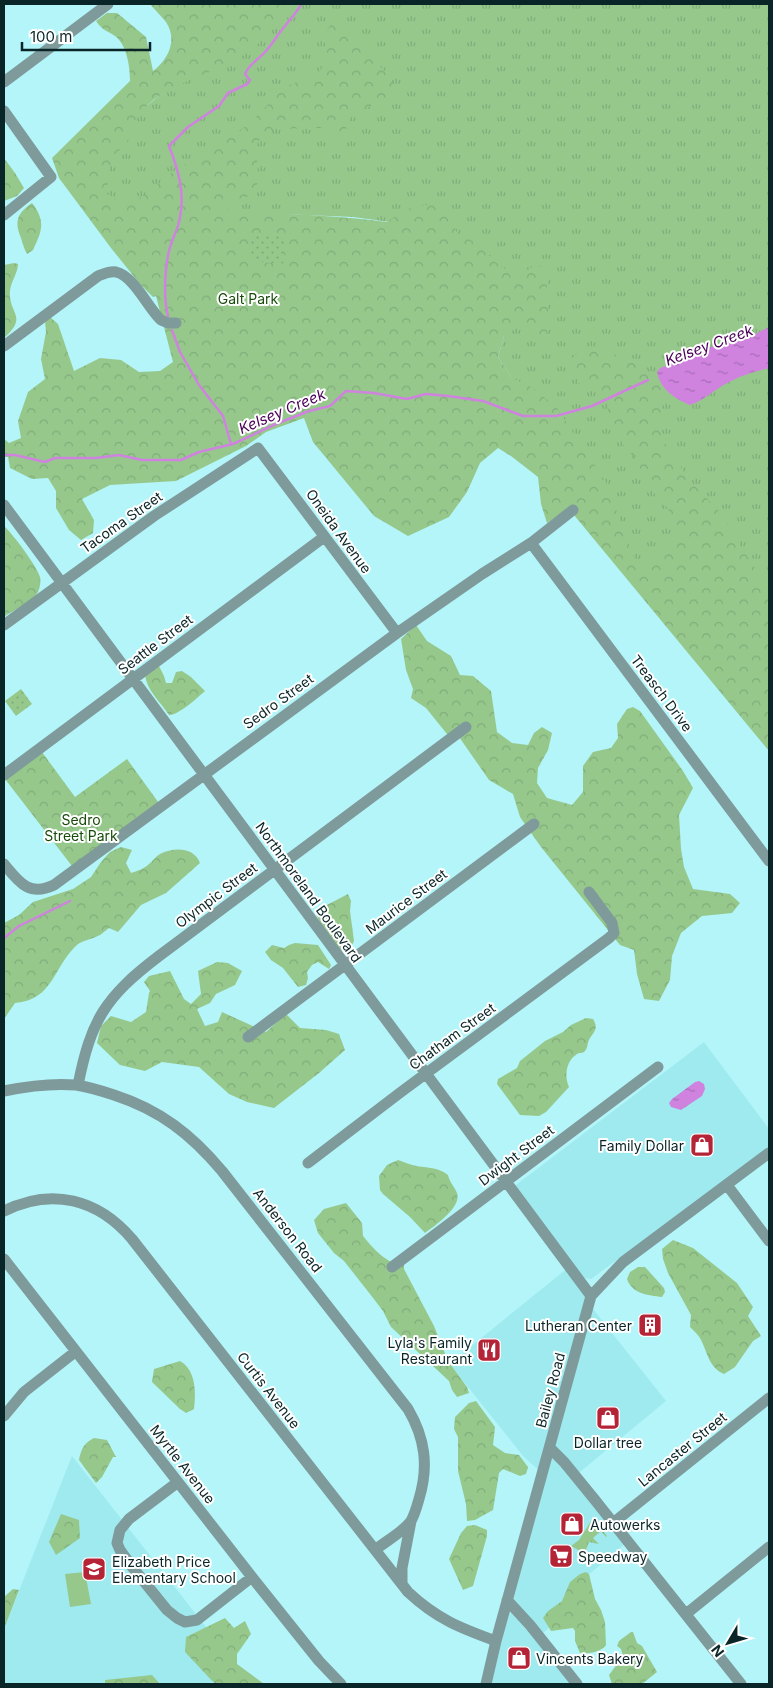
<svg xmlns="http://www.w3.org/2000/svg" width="773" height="1688" viewBox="0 0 773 1688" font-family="Inter,sans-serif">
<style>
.built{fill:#9eeaef}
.grass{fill:url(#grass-tufts)}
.forest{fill:url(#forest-crowns)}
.garden{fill:url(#garden-dots)}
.pitch{fill:#96c88c}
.water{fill:url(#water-ripples)}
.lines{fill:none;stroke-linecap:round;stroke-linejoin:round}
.stream{stroke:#cf83df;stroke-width:2.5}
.minor{stroke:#7f9a9b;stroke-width:11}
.labels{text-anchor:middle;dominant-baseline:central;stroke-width:4;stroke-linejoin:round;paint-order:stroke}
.park-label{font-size:14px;fill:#174b09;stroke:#fff}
.street-label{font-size:14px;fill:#0a2527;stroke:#fff}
.poi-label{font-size:14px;fill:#0a2527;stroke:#fff;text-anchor:start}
.water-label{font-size:15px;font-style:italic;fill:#4a0058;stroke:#fff}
</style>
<defs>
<pattern id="grass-tufts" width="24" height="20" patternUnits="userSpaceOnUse" patternTransform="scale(1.25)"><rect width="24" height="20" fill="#96c88c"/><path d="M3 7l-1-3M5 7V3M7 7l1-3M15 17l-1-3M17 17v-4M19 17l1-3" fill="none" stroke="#80ac79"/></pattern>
<pattern id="forest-crowns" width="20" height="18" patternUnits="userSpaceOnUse" patternTransform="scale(1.25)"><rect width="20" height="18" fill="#96c88c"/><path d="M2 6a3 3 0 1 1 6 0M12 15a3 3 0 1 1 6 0" fill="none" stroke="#80ac79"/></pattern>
<pattern id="garden-dots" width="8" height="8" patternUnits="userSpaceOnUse" patternTransform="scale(1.25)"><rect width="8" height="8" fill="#96c88c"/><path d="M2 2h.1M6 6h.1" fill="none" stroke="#80ac79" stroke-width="1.8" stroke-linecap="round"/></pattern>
<pattern id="water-ripples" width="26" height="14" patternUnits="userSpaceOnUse" patternTransform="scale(1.25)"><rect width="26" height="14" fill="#cf83df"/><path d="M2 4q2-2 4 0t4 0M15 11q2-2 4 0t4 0" fill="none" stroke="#a66bb5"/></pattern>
</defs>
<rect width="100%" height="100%" fill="#b3f5f9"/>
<path class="built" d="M704 1042 769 1129V1148L591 1279 584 1278 519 1192 516 1185Z
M569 1267 589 1304 666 1401 575 1476 627 1542 579 1583 588 1596 539 1636 577 1684H486L543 1474 524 1457 452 1367 453 1363 459 1356Z
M72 1456 235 1664 209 1684H4V1629Z"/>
<path class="grass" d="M275 4H769V602L700 519 638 570 498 357 504 336 442 229 353 217 257 213 151 239 61 174Z
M593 1518 607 1536 606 1537 601 1531 593 1538 599 1544 589 1542 586 1550 580 1551 571 1546 579 1540Z"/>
<path class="forest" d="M150 4H285C276 22 265 40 248 52 215 76 160 82 137 118 132 125 131 135 127 143 124 148 117 151 113 157 109 164 108 185 107 194L120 201 143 197 174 171 248 125 282 90 290 85 319 73 328 57 324 37 333 19 346 26 371 52 380 67 384 70 395 86 388 96 351 117 342 140 322 128 275 129 264 134 257 144 258 182 252 196 233 200 221 209C276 215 332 214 387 222L406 209 426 205 442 203 449 219 458 234 479 244 495 262 517 277 535 265 547 266V298L550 325 548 332 539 338 518 327 504 336 498 357 512 378 533 388 557 408 606 482 638 569 682 533 666 506 651 490 634 457 625 447 609 421 606 393 578 383 570 360 578 353 587 354 596 349 640 362 663 390 662 417 660 426 664 443 672 448 685 476 720 512 739 544 769 589V751L569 509 547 523 541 504 538 477 511 456 498 448 480 463 467 492 449 517 408 536 374 516 313 442 304 418 266 432 246 446 176 481 110 485 82 499 94 520 93 533 81 540 69 530 56 508V491L48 478 32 479 10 468 8 457H4V439L9 443 21 438 18 421 28 392 45 379 41 359 46 332 45 321 50 317 58 324 74 371 100 358 121 360 139 372 160 371 173 362 156 296 153 297 140 284 111 248 59 178 52 158 130 81C130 67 127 45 115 36 106 30 103 31 96 21L107 13H117L146 37 153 71C168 60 178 40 166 22 161 16 155 10 150 4Z
M4 158 15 173 24 188 17 196 4 201Z
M32 203C46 221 42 231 33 250L27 254C24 249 23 244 21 238 14 222 17 213 32 203Z
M14 263 18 264C18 273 11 281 10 291 8 314 29 316 4 338V265Z
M4 526C12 533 37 566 40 577 41 582 40 587 38 592 32 604 14 609 4 617Z
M416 625 427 641 451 656 460 675 473 676 491 691 497 732 512 743 528 745 534 733 542 727 552 733 548 750 538 768 537 783 547 798 572 805 583 792V766L593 752 611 748 618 738 617 724 627 709 633 707 640 711 683 771 693 788 679 815 681 849 684 867 693 889 730 894 740 903 732 913 702 916 681 933 672 956 670 980 659 1001 644 999 637 974 634 950 620 945 541 847 520 817 513 794 489 780 457 734 451 739 426 708 411 698 413 689 406 670 401 639Z
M159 666 164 676 166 683H172L176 672 182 671 191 677 205 691C197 698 179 715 169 715 160 701 147 691 145 675Z
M39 748 75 797 127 759 161 806 75 870 5 779Z
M121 847 132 850 126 863 131 873C137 871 144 869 149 864 153 861 156 856 160 854 174 847 194 847 200 863L166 893 141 905 118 932 109 928C106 930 103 933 100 935 93 939 84 940 78 944 53 966 54 1000 15 1003L4 1019V923L19 915 33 902 73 889 91 877 101 862 110 852Z
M348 894 351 901 350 911 354 941 350 949 340 952 322 927 316 914 323 907Z
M295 943 318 945 331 965 329 969 318 962 312 965 307 972 308 978 306 985 298 987 283 968 271 960 265 952 272 945 284 948 289 945Z
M217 962 228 963 242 971 235 985 216 994 210 1003 197 1009 205 1026 218 1022 222 1012 266 1032 286 1014 300 1028 326 1030 339 1034 345 1050 319 1073 274 1108 247 1102 229 1094 199 1067 162 1062 145 1071 120 1065 97 1043 101 1026 111 1016 131 1022 146 1012 149 993 150 991 144 982 149 976 170 971 184 999 191 1004 201 994 198 971Z
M586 1018 593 1019C599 1029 594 1031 589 1040 587 1044 588 1048 585 1051 582 1054 580 1052 577 1054 566 1061 564 1076 569 1087L546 1112 539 1116 520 1115 497 1084 498 1079 517 1068 520 1061 545 1041 563 1032 571 1025Z
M398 1160C402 1161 405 1163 409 1164 423 1169 435 1165 448 1175 450 1183 454 1186 457 1193 462 1207 435 1226 425 1233L410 1217 383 1194 380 1190 379 1176 387 1165Z
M346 1203 362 1223 363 1236C374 1249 386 1264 404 1265V1269L434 1326 448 1361 467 1387 469 1393 457 1397 452 1390 449 1381 391 1327 383 1311 370 1294 344 1261 334 1253 318 1233 314 1220 324 1209Z
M673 1240 693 1248 737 1283 753 1307 748 1316 761 1336 753 1341 735 1367 724 1374C710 1368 708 1355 702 1342 700 1336 694 1331 690 1327L691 1315 668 1273 663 1259 662 1249Z
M638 1267H645L664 1288 665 1292 662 1297C648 1295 632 1294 627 1279L630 1272Z
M180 1361C196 1370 196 1392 194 1409L186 1413 180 1409 152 1382 154 1369Z
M476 1401 495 1427 493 1445 505 1453 519 1455 528 1467 526 1474 520 1476 503 1469 499 1473 493 1510 475 1520 467 1521 466 1504 458 1471V1437L454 1429 455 1417 469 1403Z
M94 1438 107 1440 116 1457H113L102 1477 96 1483 79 1460C81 1449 84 1443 94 1438Z
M61 1514 79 1520 80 1538 56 1555 49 1542Z
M475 1525 487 1530V1536L473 1586 463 1590 449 1559 461 1533 467 1526Z
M586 1572 589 1574 595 1599 601 1610 605 1622 606 1645C601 1652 589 1654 580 1653L575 1641V1631L573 1628 551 1631 543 1618 548 1611 562 1601 570 1582 580 1574Z
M13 1589 19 1590 4 1629V1597Z
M225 1618 234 1628 245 1621 251 1634 237 1654V1664L264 1684H215L185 1652 186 1637Z
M631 1632H633L637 1643 642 1646 657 1672 642 1684H612L609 1675 623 1656 621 1649 617 1646 619 1641Z
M152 1675 160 1684H105V1680Z"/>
<path class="garden" d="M251 234 286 237 283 264 249 261Z
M21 689 32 704 16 716 5 701Z"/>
<path class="pitch" d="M85 1572 91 1604 70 1607 65 1574Z"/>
<path class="water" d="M769 327V368C757 371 743 375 731 381 716 388 705 400 690 405 675 399 660 389 657 372L660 368 699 355 710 347 744 340Z
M699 1081 704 1084 705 1089 702 1096 681 1110 671 1107 669 1103 672 1099 695 1082Z"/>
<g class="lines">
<path class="stream" d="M168 316C163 297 165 265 170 247 173 237 179 227 180 217 185 192 178 169 169 146L188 127 219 106 228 93 247 84 250 80 245 74C249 64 259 59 266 51 273 43 278 34 285 26 291 18 297 13 301 4
M172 330 180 352 199 385 223 416 231 444
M4 455H15L45 462 55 458H96L119 455 142 460H181L199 452 233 444 276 424 309 411 330 406 346 391 374 393 407 399 426 394 448 396 483 401 523 416H556L592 406 648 380
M4 938 19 926 70 901"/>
<path class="minor" d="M4 82 108 4
M4 111 51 177 4 215
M4 346 98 276C103 274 110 271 116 272 134 276 148 308 161 320L168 323H176
M4 505 591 1296
M531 543 769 861
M4 625 154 516 258 448C304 509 350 571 397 633
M4 775 324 537
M4 864C19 882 29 897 54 885L397 633 482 574 531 543 573 510
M248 1037 534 824
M78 1085C91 1020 105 997 159 956L466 727
M4 1091C28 1086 52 1083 76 1085 89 1087 102 1091 114 1095 160 1110 191 1134 222 1171L408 1409C425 1438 429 1466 419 1499 417 1506 415 1514 411 1521 403 1532 386 1541 375 1550
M308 1163 401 1092 609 938 614 933 612 923 589 892
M727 1185 769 1241
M4 1211C52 1187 98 1199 132 1239L408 1592C437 1619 460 1628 496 1641
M4 1259 259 1586 319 1661 341 1684
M392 1267 658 1067
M4 1416 24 1392 75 1352
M550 1448 564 1462 595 1500 741 1684
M178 1482 129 1519 120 1530 117 1543 120 1550 133 1568 167 1610 177 1618 185 1622 197 1620 252 1577
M613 1523 769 1398
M402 1584V1568L411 1521
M507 1600 530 1625 577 1684
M686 1614 769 1547
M486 1684 496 1641 591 1296 623 1262 769 1153"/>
</g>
<defs>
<g id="shop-square" transform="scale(1.25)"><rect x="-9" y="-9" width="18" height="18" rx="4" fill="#b52336" stroke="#fff"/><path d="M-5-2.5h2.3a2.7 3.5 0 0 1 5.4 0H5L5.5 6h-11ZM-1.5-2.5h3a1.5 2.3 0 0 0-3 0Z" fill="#fff"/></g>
<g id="building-square" transform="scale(1.25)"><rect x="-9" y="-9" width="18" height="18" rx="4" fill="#b52336" stroke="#fff"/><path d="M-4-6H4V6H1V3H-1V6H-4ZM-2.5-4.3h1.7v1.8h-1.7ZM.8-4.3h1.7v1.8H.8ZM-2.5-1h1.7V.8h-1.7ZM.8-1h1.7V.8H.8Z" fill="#fff"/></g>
<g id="restaurant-square" transform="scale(1.25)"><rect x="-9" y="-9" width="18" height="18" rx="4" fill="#b52336" stroke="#fff"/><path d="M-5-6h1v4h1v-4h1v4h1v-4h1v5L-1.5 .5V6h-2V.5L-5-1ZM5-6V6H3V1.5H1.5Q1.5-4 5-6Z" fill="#fff"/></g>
<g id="supermarket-square" transform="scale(1.25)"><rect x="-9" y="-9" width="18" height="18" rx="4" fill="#b52336" stroke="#fff"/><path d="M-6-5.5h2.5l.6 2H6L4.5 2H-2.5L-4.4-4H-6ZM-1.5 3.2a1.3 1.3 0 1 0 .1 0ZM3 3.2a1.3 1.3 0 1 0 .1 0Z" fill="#fff"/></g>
<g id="school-square" transform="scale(1.25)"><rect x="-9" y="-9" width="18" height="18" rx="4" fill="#b52336" stroke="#fff"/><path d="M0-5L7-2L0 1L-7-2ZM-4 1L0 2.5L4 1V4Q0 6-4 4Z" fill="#fff"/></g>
</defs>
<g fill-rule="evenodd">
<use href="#shop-square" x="702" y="1145"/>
<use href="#building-square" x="650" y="1325"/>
<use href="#restaurant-square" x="489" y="1350"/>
<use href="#shop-square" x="608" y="1418"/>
<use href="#shop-square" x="572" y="1524"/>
<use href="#supermarket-square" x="561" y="1556"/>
<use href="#school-square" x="94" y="1569"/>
<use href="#shop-square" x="519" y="1658"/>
</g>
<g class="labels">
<g class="park-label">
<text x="248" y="298">Galt Park</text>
<text x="81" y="819">Sedro<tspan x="81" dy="16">Street Park</tspan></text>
</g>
<g class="street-label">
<text transform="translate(121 522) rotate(-35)">Tacoma Street</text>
<text transform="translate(339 531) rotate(54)">Oneida Avenue</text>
<text transform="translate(155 644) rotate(-37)">Seattle Street</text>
<text transform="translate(662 693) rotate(53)">Treasch Drive</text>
<text transform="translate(278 701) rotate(-36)">Sedro Street</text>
<text transform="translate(309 892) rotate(54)">Northmoreland Boulevard</text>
<text transform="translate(216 895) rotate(-37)">Olympic Street</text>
<text transform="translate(406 901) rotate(-37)">Maurice Street</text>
<text transform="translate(452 1036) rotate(-36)">Chatham Street</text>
<text transform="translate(516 1155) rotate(-37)">Dwight Street</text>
<text transform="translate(288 1230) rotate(52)">Anderson Road</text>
<text transform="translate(269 1390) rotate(52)">Curtis Avenue</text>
<text transform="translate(550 1390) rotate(-75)">Bailey Road</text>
<text transform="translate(682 1449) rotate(-39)">Lancaster Street</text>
<text transform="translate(183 1464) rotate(52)">Myrtle Avenue</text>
</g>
<g class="poi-label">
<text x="684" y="1145" text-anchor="end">Family Dollar</text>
<text x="632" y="1325" text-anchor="end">Lutheran Center</text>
<text x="472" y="1342" text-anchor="end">Lyla's Family<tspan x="472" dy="16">Restaurant</tspan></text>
<text x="608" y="1442" text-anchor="middle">Dollar tree</text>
<text x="590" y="1524">Autowerks</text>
<text x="578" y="1556">Speedway</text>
<text x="112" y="1561">Elizabeth Price<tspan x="112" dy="16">Elementary School</tspan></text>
<text x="536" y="1658">Vincents Bakery</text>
</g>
<g class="water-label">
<text transform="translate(709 345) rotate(-20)">Kelsey Creek</text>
<text transform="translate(282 411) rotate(-23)">Kelsey Creek</text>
</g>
</g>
<rect width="773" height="1688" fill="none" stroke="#0a2527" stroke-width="10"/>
<g transform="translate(728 1643) rotate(232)" stroke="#ffffff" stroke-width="4" paint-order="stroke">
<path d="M0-4L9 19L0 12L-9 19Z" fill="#0a2527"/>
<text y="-8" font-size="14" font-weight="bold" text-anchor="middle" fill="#0a2527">N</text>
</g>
<path d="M22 42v8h128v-8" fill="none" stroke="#0a2527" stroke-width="2.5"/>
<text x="30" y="42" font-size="15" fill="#0a2527" stroke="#ffffff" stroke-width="4" paint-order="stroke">100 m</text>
</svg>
